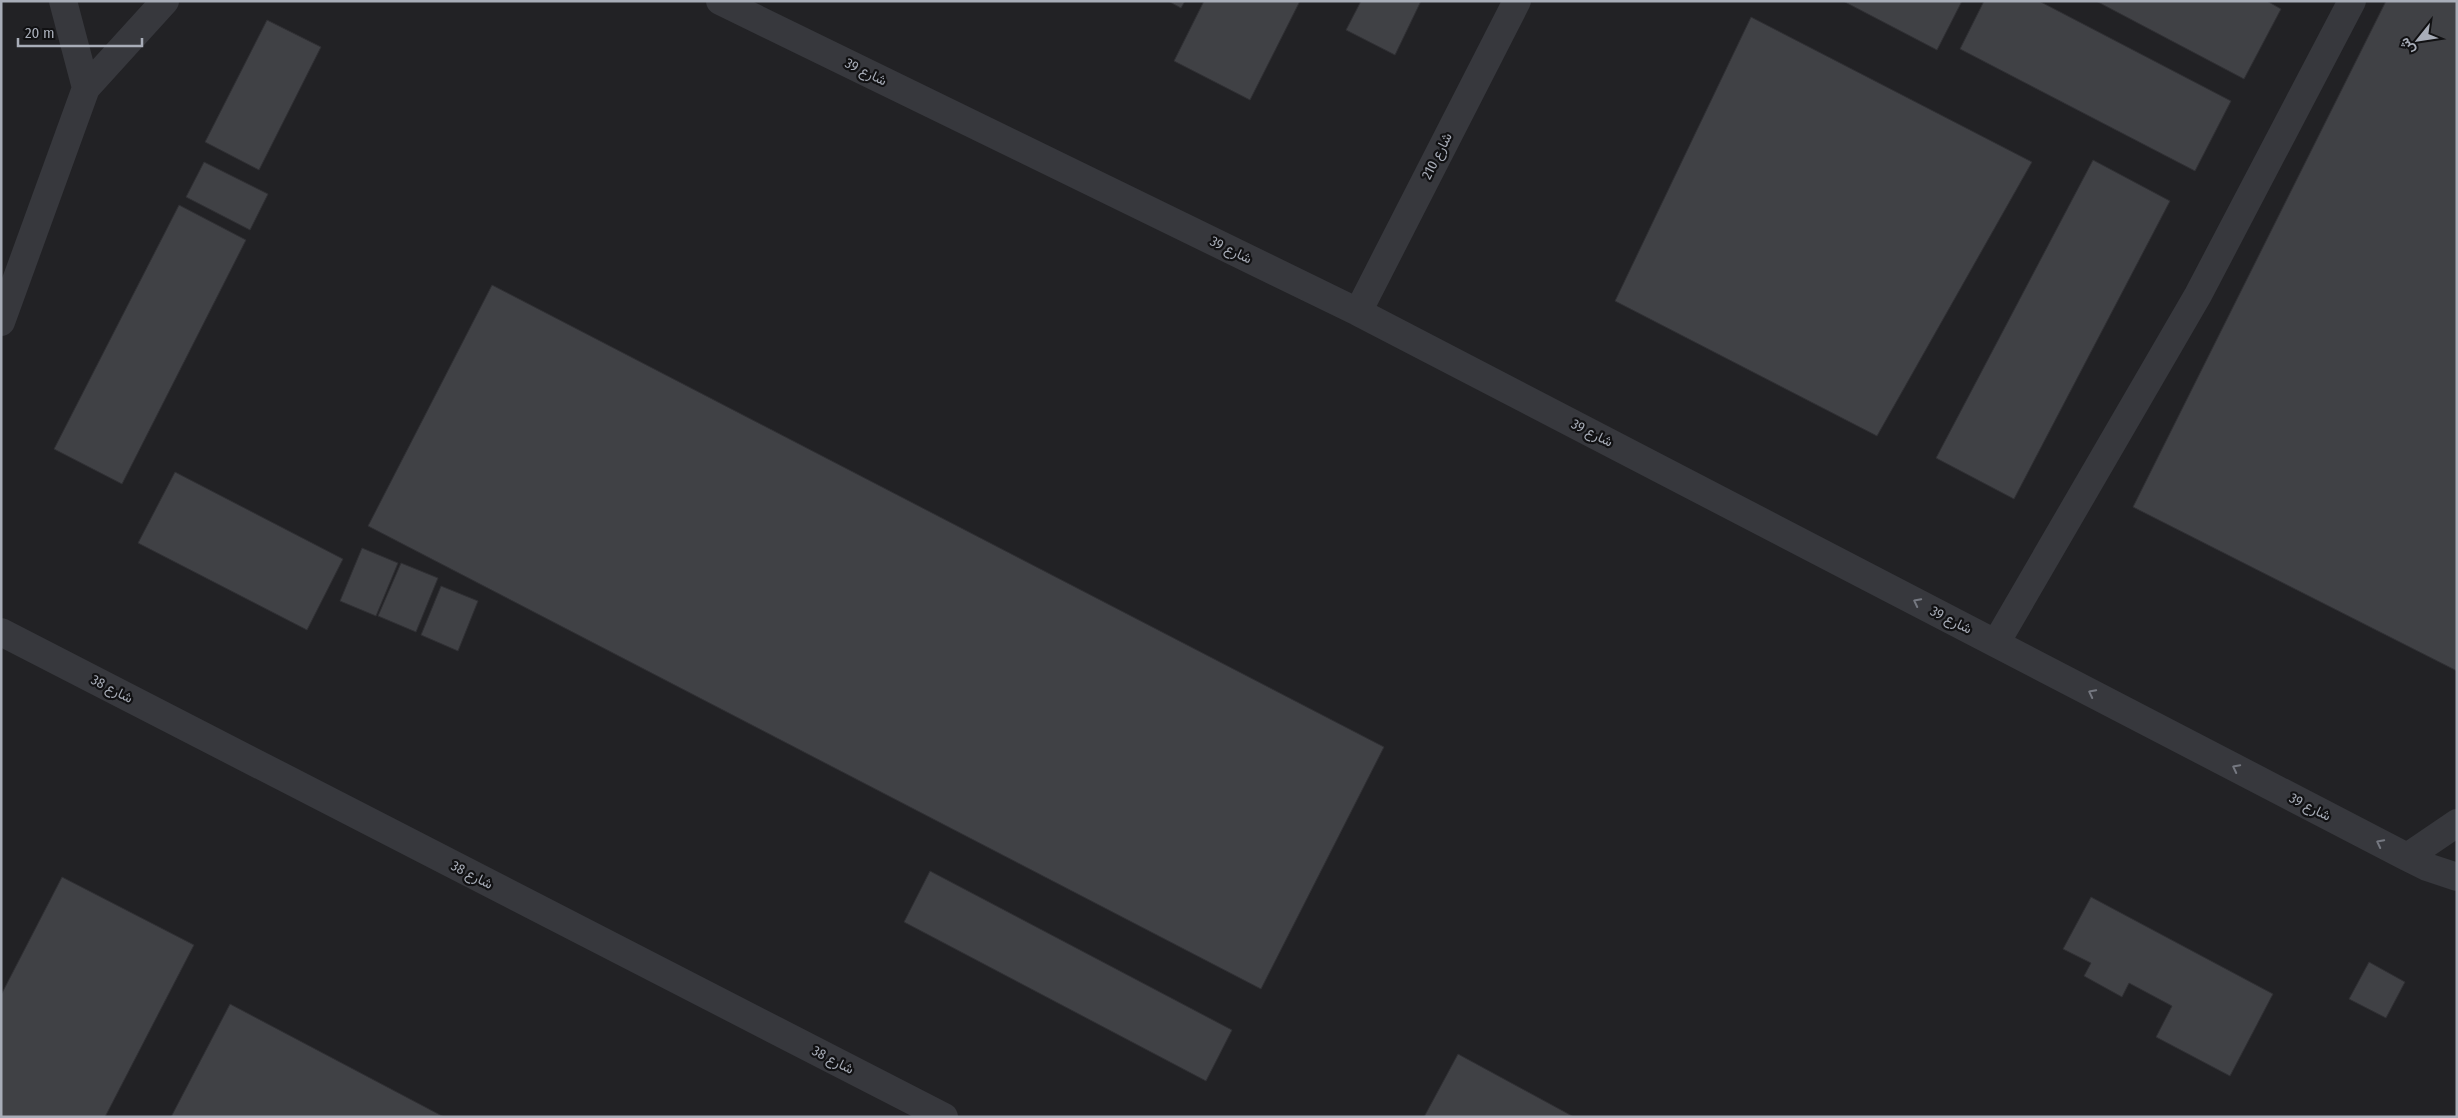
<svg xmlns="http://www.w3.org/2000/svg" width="2458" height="1118" viewBox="0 0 2458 1118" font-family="'Fira Sans Condensed',Vazirmatn,sans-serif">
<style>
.built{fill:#222225}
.building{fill:#404145;stroke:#303034}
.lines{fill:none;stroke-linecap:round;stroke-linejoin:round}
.minor{stroke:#37383d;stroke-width:28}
.oneway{stroke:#757881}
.labels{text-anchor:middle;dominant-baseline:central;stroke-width:4.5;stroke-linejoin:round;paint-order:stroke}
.street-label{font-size:14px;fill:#a8adb8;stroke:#111113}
</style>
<rect width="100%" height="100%" fill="#161618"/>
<path class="built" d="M1 1H2457V1117H1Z"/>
<path class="building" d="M1168 1H1185L1181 8Z
M1204 1H1300L1250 100 1174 61Z
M1361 1H1421L1395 55 1346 30Z
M1843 1H1962L1937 50Z
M1984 1H2039L2231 101 2195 171 1960 49Z
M2096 1H2267L2281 9 2244 79Z
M2386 1H2457V671L2133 507Z
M1751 17 2032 162 1877 436 1615 301Z
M267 20 321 47 259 170 205 142Z
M2093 160 2170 201 2014 499 1936 458Z
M204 162 268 194 250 230 186 197Z
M179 205 246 240 122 484 54 449Z
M492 285 1384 747 1261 989 368 526Z
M175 472 343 559 307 630 138 543Z
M362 548 398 563 376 616 340 601Z
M401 563 438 578 416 632 378 616Z
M441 586 478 601 458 651 421 635Z
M930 871 1232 1030 1206 1081 904 922Z
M62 877 194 945 105 1117H1V995Z
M2091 897 2273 994 2230 1076 2156 1037 2172 1006 2129 983 2122 997 2084 976 2091 963 2063 949Z
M2369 962 2405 982 2386 1018 2349 999Z
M230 1004 444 1117H171Z
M1458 1054 1574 1117H1424Z"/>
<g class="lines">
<path class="minor" d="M63 1 86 88
M720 1 1358 312 2407 857 2427 867 2457 877
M1358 312 1517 1
M1 322 86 88 165 1
M1 632 944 1117
M1996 643 2198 295 2352 1
M2407 857 2457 823"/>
</g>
<defs><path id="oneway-chevron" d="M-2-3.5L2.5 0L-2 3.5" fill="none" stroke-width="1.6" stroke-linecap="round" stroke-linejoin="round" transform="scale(1.25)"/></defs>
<g class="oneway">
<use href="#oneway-chevron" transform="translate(1917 602) rotate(-153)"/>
<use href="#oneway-chevron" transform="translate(2092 693) rotate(-153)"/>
<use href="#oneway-chevron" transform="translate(2236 768) rotate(-153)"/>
<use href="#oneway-chevron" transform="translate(2380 843) rotate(-153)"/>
</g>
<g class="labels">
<g class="street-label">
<text transform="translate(866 72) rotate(26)">شارع 39</text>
<text transform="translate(1437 156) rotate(-63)">شارع 210</text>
<text transform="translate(1231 250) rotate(26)">شارع 39</text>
<text transform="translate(1592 433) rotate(27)">شارع 39</text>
<text transform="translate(1951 620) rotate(27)">شارع 39</text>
<text transform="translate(112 689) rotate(27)">شارع 38</text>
<text transform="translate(2310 807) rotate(27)">شارع 39</text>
<text transform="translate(472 875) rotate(27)">شارع 38</text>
<text transform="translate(833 1060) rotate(27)">شارع 38</text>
</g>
</g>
<rect width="2458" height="1118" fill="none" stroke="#a8adb8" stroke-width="5"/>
<g transform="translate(2418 40) rotate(240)" stroke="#111113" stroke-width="4" paint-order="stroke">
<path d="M0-4L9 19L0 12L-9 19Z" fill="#a8adb8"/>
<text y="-8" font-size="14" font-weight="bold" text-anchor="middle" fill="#a8adb8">ش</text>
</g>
<path d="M18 38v8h124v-8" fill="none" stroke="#a8adb8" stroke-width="2.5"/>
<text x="25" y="38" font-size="15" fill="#a8adb8" stroke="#111113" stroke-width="4" paint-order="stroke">20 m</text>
</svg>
